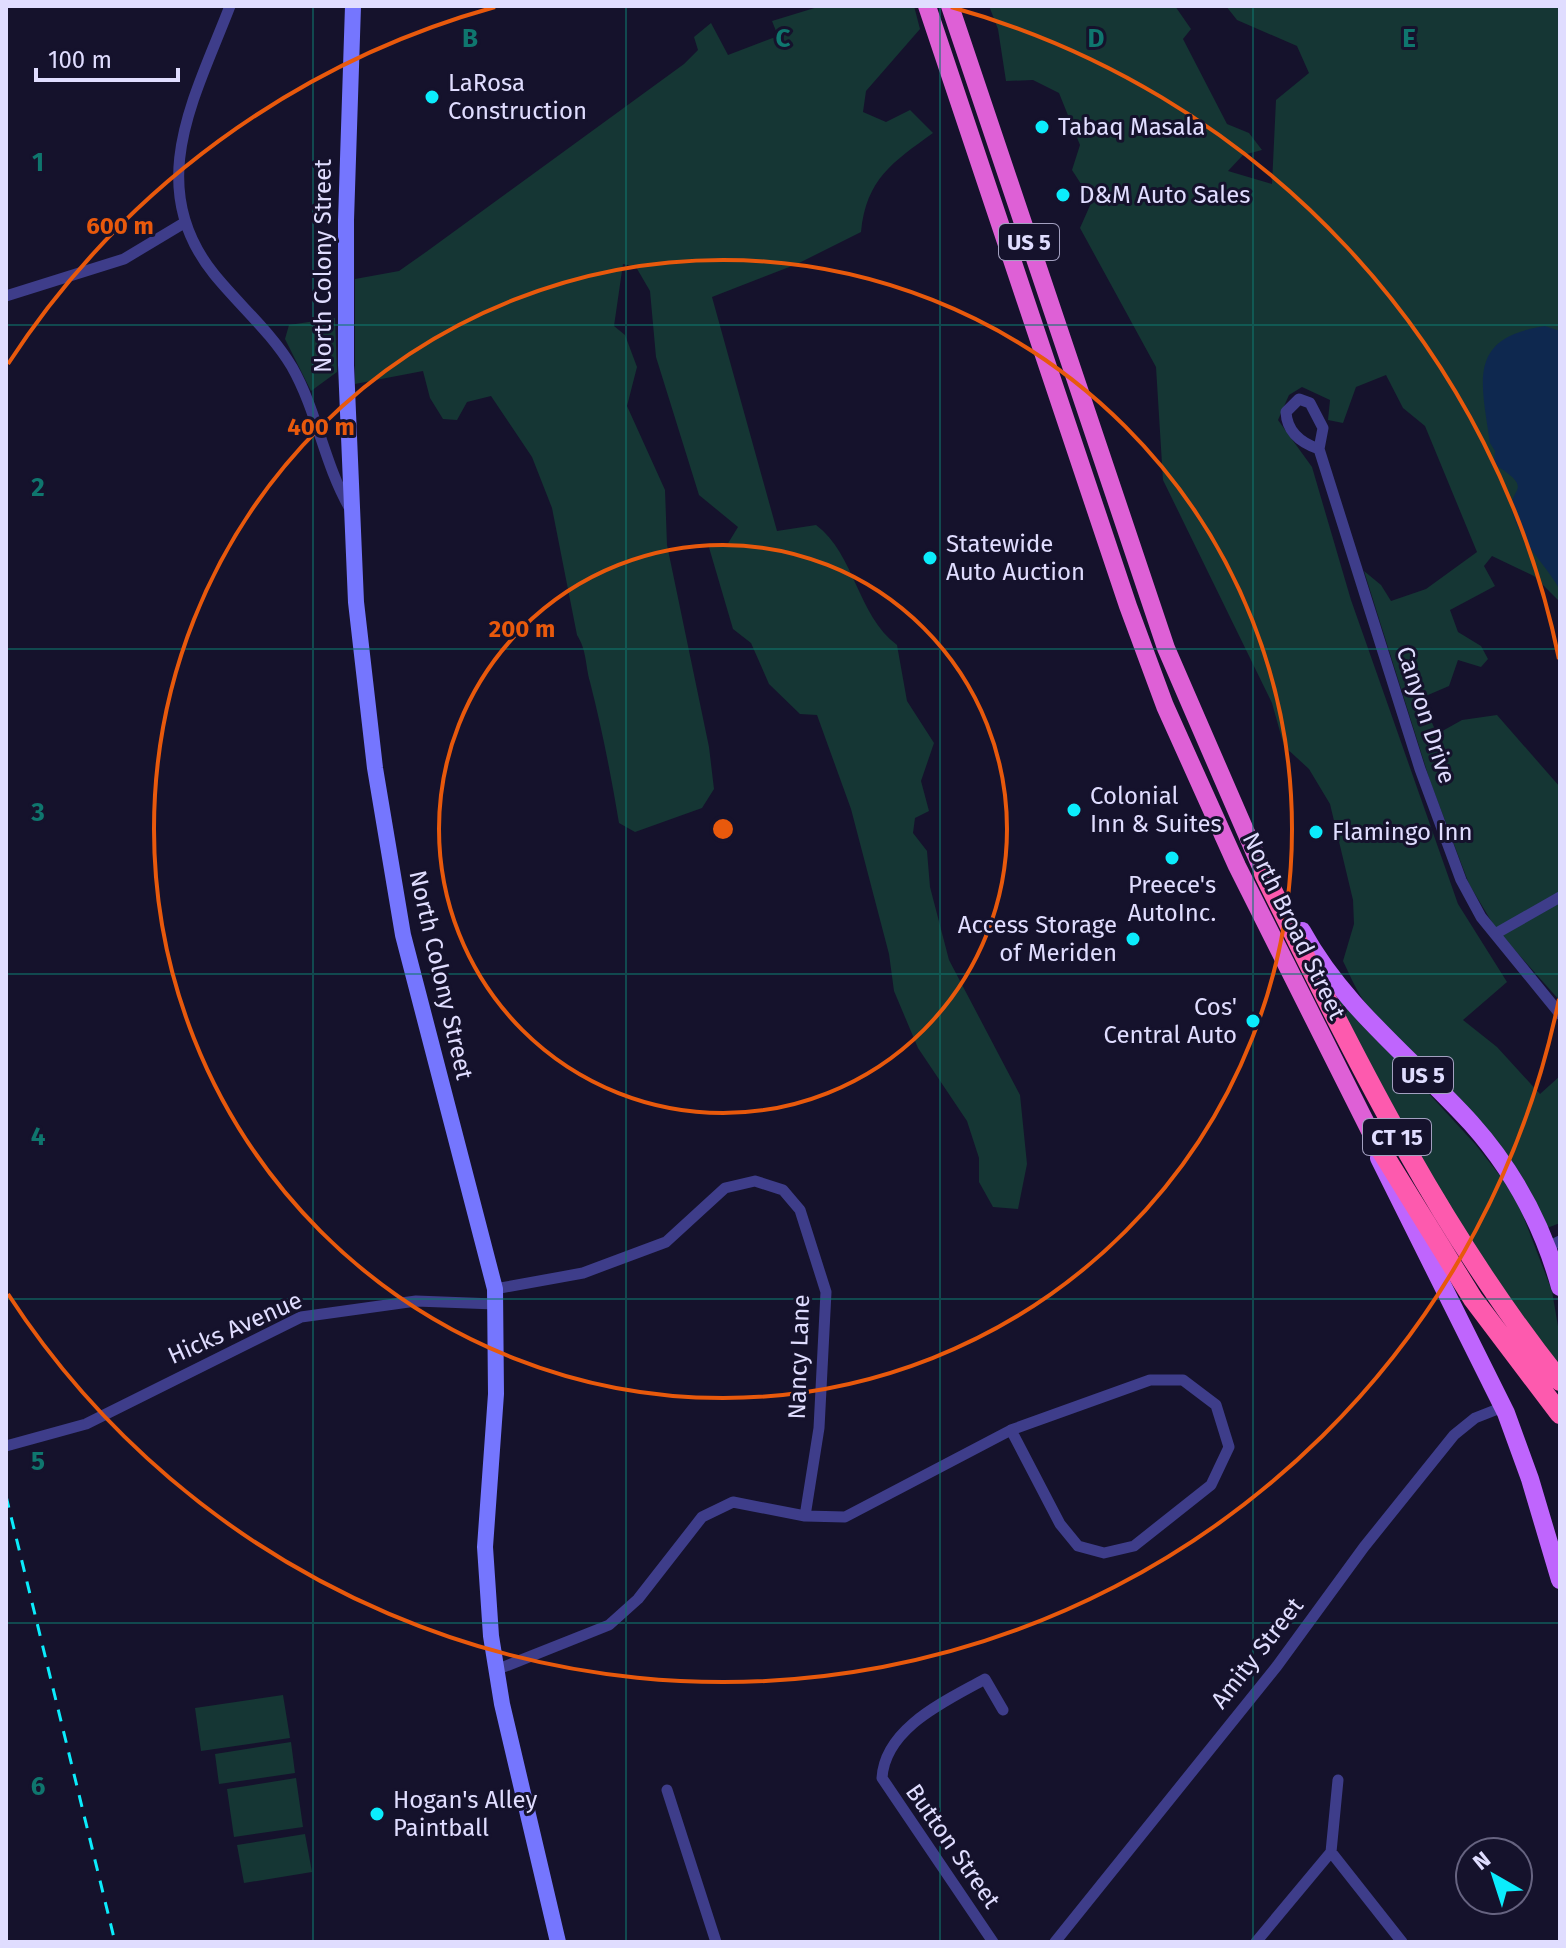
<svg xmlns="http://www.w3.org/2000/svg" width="1566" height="1948" viewBox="0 0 1566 1948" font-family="'Fira Sans',sans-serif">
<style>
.green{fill:#153634}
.water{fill:#0e284f}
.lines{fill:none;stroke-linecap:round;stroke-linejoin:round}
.minor{stroke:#3e3d8a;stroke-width:11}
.secondary{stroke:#7576fe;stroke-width:16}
.primary{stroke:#bf65fd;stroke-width:18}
.trunk{stroke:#de60d6;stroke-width:18}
.motorway{stroke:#fd5aae;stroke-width:20}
.rail{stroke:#0becfc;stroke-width:3;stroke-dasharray:12 10;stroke-linecap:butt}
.grid{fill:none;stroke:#0f766e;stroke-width:2;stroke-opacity:0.55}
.ring{fill:none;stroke:#e8590c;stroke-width:4}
.poi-dot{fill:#0becfc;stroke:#15122c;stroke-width:3}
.labels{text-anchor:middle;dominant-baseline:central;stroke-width:6;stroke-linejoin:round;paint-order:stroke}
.shield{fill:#15122c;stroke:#a3a0c0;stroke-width:2}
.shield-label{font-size:22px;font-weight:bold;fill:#e0ddff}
.poi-label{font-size:24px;fill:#e0ddff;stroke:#15122c;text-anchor:start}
.street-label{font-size:24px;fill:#e0ddff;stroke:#15122c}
.grid-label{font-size:26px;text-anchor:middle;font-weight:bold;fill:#0f766e;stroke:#15122c;stroke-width:6;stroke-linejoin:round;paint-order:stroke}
.centre{fill:#e8590c;stroke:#15122c;stroke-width:4}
.ring-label{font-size:24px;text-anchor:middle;font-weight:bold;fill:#e8590c;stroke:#15122c;stroke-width:6;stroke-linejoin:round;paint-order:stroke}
</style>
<rect width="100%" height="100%" fill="#15122c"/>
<path class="green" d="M821 6H914L920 29 866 91 863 112 886 122 910 110 933 133C893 162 866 179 861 232L797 264 712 297 777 531 816 525C855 554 857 615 897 645L907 701 934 743 921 781 929 811 915 818 913 833 927 851 930 887 949 960 1020 1095 1027 1164 1018 1209 993 1207 979 1182V1158L967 1121 918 1048 894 991 889 954 851 809 817 715 800 714 769 684 751 643 733 629 708 544 727 545 738 527 699 495 656 357 650 291 636 267 623 264 614 326 625 335 637 367 627 406 665 490 667 545 709 747 714 789 702 808 635 832 619 823C611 775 602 729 590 682 585 664 587 651 577 635L552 508 532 457 491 396 467 402 457 420 443 419 430 398 423 371 355 384V279L399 271 426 252 684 64 698 50 694 37 711 23 728 55 778 36 772 21Z
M989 6H1175L1191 29 1183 39 1227 124 1249 133 1262 150 1243 155 1228 171 1272 184 1276 100 1309 73 1297 46 1237 20 1226 6H1560V602L1534 576 1492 556 1484 566 1495 586 1450 610 1458 632 1481 646 1488 659 1481 667 1458 660 1449 686 1421 698 1437 734 1462 720 1497 715 1560 787V1001L1496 929 1469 884 1430 781 1364 571 1381 585 1391 601 1426 589 1477 552 1425 426 1403 408 1386 375 1356 387 1343 423 1328 420 1330 400 1302 387 1289 395 1278 420 1312 467 1351 600 1458 904 1507 982 1463 1020 1497 1047 1540 1094 1560 1076V1223L1547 1228C1510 1128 1432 1083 1367 1005 1357 993 1350 975 1343 961L1354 924 1353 900 1330 804 1309 769 1284 746 1272 703 1163 480 1156 367 1080 228 1092 201 1072 170 1080 145 1059 93 1033 80 1006 81 998 29Z
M335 318 337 372 311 391 285 339 289 325Z
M1341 998 1476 1145 1515 1195 1552 1291 1560 1338V1367L1475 1252 1429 1179 1337 1003Z
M283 1695 290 1738 201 1751 195 1708Z
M291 1742 295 1773 219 1784 215 1754Z
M296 1778 303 1827 234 1837 227 1789Z
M305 1834 312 1872 244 1883 237 1845Z"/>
<path class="water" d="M1545 326 1560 331V590C1545 563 1522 545 1513 514 1505 487 1539 492 1494 464L1495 451 1490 443C1481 380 1467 338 1545 326Z"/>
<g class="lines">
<path class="minor" d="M230 6C195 97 143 186 214 274 239 305 271 332 292 367 317 411 324 463 349 507
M6 296 124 259 184 223
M1319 449C1301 443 1287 432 1286 412L1299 399 1310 403 1323 428 1319 449 1420 769 1461 880 1481 917 1560 1014
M1495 934 1560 897
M1548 1247 1560 1241
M495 1289 583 1273 666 1242 725 1188 755 1181 783 1190 800 1210 826 1292 819 1428 805 1516
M6 1446 86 1424 301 1317 416 1301 495 1304
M496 1670 609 1625 638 1599 702 1517 733 1502 805 1516 845 1517 1011 1430 1150 1380H1183L1216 1405 1229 1447 1211 1485 1134 1546 1104 1553 1078 1546 1060 1524 1011 1430
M667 1790 716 1942
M1331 1852 1402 1942
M993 1942 882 1778C885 1727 948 1700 985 1679L1003 1710
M1055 1942 1277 1666 1364 1547 1454 1435 1475 1418 1503 1407
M1256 1942 1331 1852 1338 1780"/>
<path class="secondary" d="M353 6 346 220V365L356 602 375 768 403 935 495 1289 496 1394 485 1547 491 1636 502 1704 558 1942"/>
<path class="primary" d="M1302 931C1344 1008 1413 1059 1471 1123 1514 1171 1543 1226 1560 1287
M1379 1158 1506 1413 1530 1479 1560 1580"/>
<path class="trunk" d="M927 6 1128 606 1165 706 1237 866 1374 1139
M950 6 1166 648 1264 874"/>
<path class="motorway" d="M1264 874C1352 1051 1436 1226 1560 1381
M1374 1139 1473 1299 1560 1414"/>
<path class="rail" d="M6 1496 115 1942"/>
</g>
<path class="grid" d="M313 6V1942M626 6V1942M940 6V1942M1253 6V1942M6 325H1560M6 649H1560M6 974H1560M6 1299H1560M6 1623H1560"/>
<g class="ring">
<circle cx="723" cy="829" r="284"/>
<circle cx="723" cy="829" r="569"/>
<path d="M1559 999A853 853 0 0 1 8 1294M8 364A853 853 0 0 1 495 7M951 7A853 853 0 0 1 1559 659"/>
</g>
<g class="poi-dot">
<circle cx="432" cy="97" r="8"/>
<circle cx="1042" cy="127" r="8"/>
<circle cx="1063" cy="195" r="8"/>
<circle cx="930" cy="558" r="8"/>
<circle cx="1074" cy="810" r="8"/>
<circle cx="1316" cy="832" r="8"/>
<circle cx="1172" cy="858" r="8"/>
<circle cx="1133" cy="939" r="8"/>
<circle cx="1253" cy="1021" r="8"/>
<circle cx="377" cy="1814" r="8"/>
</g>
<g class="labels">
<g class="shield">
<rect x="999" y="224" width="60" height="36" rx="6"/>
<rect x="1393" y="1057" width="60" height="36" rx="6"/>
<rect x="1363" y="1119" width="68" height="36" rx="6"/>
</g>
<g class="shield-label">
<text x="1029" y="242">US 5</text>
<text x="1423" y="1075">US 5</text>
<text x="1397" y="1137">CT 15</text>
</g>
<g class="poi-label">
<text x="448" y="83">LaRosa<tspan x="448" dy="28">Construction</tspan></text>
<text x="1058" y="127">Tabaq Masala</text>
<text x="1079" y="195">D&amp;M Auto Sales</text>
<text x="946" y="544">Statewide<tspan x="946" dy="28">Auto Auction</tspan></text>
<text x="1090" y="796">Colonial<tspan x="1090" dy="28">Inn &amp; Suites</tspan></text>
<text x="1332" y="832">Flamingo Inn</text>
<text x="1172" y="885" text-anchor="middle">Preece's<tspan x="1172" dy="28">AutoInc.</tspan></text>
<text x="1117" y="925" text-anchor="end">Access Storage<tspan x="1117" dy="28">of Meriden</tspan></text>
<text x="1237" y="1007" text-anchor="end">Cos'<tspan x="1237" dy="28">Central Auto</tspan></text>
<text x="393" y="1800">Hogan's Alley<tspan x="393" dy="28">Paintball</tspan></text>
</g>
<g class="street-label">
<text transform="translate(323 266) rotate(-90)">North Colony Street</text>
<text transform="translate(1426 715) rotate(72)">Canyon Drive</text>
<text transform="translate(1294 926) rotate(64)">North Broad Street</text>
<text transform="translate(441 975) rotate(77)">North Colony Street</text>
<text transform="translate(235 1328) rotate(-24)">Hicks Avenue</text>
<text transform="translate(799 1357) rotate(-88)">Nancy Lane</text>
<text transform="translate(1257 1653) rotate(-52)">Amity Street</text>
<text transform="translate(953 1846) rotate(55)">Button Street</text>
</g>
</g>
<g class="grid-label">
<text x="470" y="47">B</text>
<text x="783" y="47">C</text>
<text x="1096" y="47">D</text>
<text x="1409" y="47">E</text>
<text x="38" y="171">1</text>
<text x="38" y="496">2</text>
<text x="38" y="821">3</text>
<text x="38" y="1145">4</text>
<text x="38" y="1470">5</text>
<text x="38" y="1795">6</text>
</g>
<circle cx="723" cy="829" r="12" class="centre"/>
<g class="ring-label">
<text x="120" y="234">600 m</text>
<text x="321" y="435">400 m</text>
<text x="522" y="637">200 m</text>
</g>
<rect width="1566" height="1948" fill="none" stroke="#e0ddff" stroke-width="16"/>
<g transform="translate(1494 1876) rotate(321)"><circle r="38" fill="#15122c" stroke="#666380" stroke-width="2"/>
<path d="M0-6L14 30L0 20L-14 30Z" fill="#0becfc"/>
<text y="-12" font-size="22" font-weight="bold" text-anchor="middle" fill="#e0ddff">N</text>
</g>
<path d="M36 68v12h142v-12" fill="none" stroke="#e0ddff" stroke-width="4"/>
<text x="48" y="68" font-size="24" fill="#e0ddff" stroke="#15122c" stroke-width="6" paint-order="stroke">100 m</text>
</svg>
